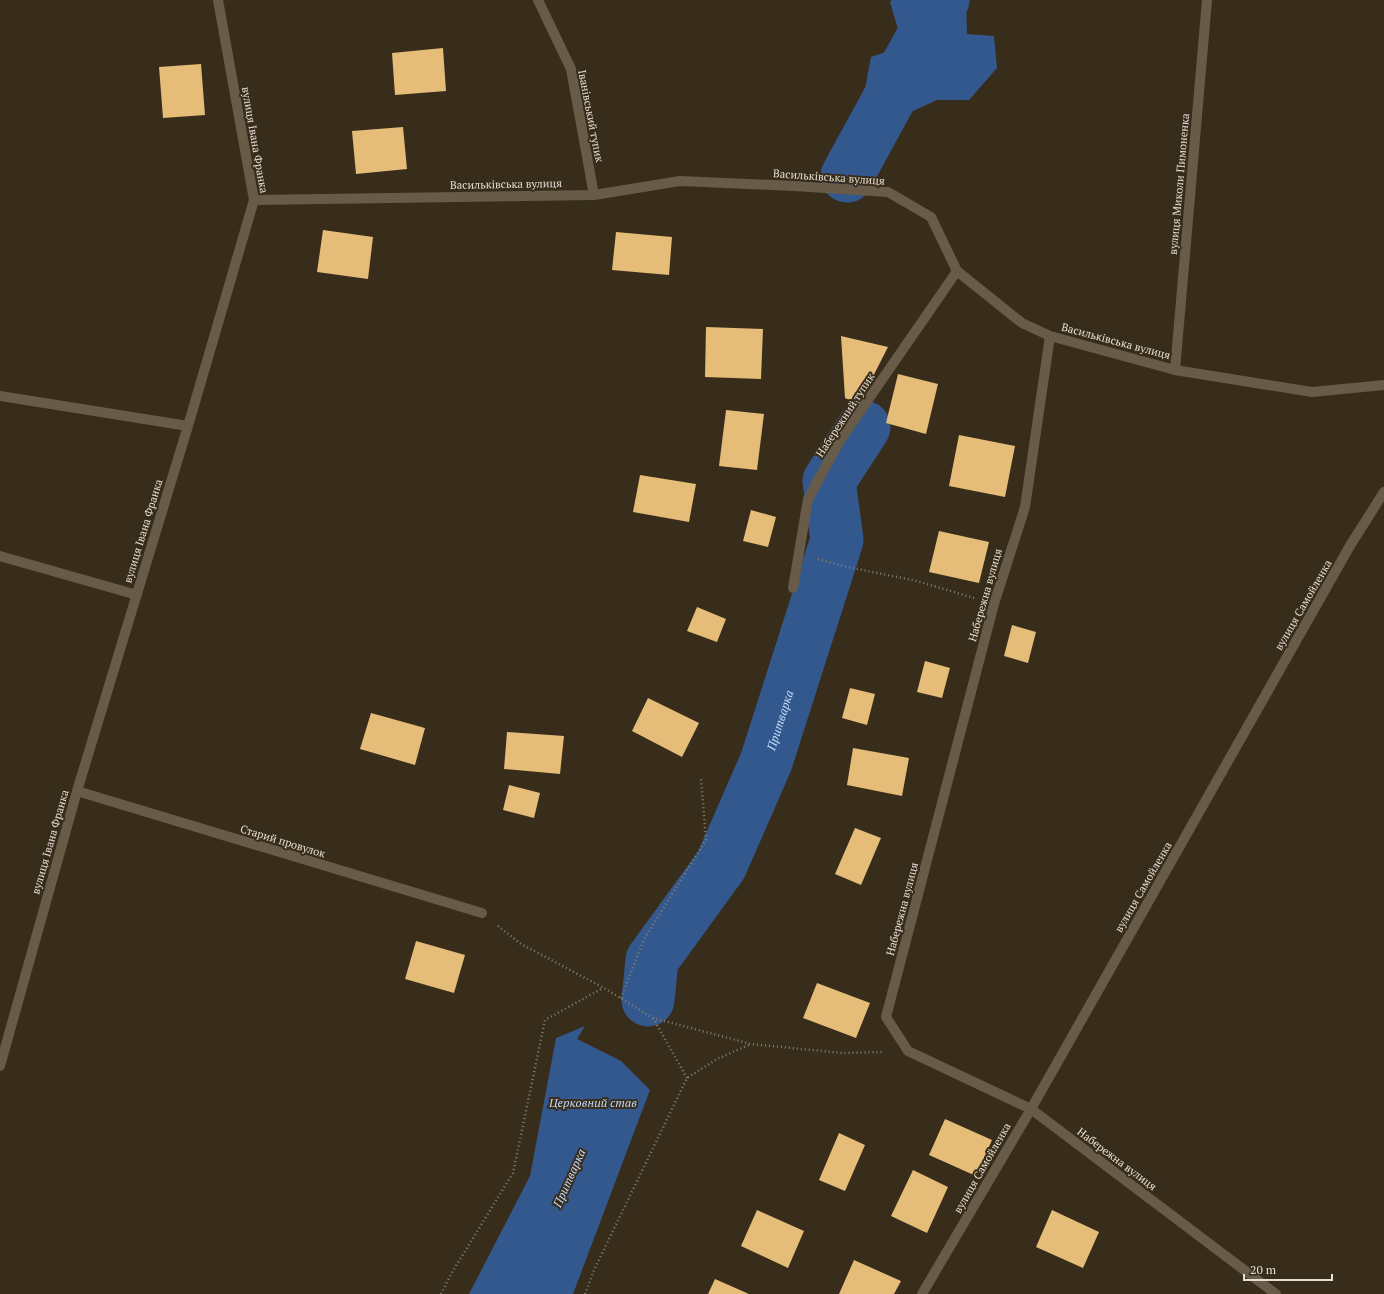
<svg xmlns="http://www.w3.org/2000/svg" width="1384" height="1294" viewBox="0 0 1384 1294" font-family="'PT Serif',serif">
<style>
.water{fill:#33588e}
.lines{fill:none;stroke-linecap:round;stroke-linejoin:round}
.river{stroke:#33588e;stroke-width:53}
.building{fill:#e5bc78}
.path{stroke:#887f70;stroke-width:2.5;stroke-dasharray:1 3;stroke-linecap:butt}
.minor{stroke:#685b48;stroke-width:10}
.labels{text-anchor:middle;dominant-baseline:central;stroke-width:4;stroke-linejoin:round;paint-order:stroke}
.street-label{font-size:11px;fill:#e6dfd4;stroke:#382d1b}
.water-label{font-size:12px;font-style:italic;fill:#c3dafa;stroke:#382d1b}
</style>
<rect width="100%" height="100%" fill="#382d1b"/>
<path class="water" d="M892 0H966L967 34 994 36 997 68 969 100H937L883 125 863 99 871 57 903 46 890 2Z
M585 1026 577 1039 621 1061 650 1090 573 1294H469L530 1176 556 1038Z"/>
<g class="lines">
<g class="river">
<path d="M847 176 943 0"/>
<path id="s1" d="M648 1000 652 960 721 865 766 762 837 540 829 481 864 427"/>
</g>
</g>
<path class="building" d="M443 48 446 91 395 95 392 53Z
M201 64 205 115 163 118 159 67Z
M403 127 407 169 356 174 352 131Z
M323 230 373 237 368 279 317 272Z
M616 232 672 237 669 275 612 270Z
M706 327 763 329 761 379 705 377Z
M841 336 888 347 859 404 845 398Z
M898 374 938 384 926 434 886 423Z
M726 410 764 414 757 470 719 466Z
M959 435 1015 446 1005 497 949 486Z
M640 475 696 484 689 522 633 512Z
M751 510 776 517 768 547 743 541Z
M939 531 989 542 979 583 929 572Z
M697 607 726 619 717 642 687 631Z
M1012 625 1036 632 1028 663 1004 656Z
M925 661 950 668 942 698 917 692Z
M850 688 875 694 867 725 842 718Z
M648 698 699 723 682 757 632 731Z
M371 713 425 728 415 765 360 749Z
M507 732 564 736 560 774 504 769Z
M853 748 909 758 902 796 847 785Z
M509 785 540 793 534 818 503 810Z
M855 828 881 838 861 885 835 874Z
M416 941 465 955 454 993 405 979Z
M817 983 870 1003 856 1038 803 1018Z
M945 1119 992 1140 976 1176 929 1155Z
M839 1133 865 1145 845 1191 819 1180Z
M913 1170 948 1187 927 1233 891 1216Z
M757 1210 804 1231 788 1268 741 1246Z
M1052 1210 1099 1232 1083 1268 1036 1247Z
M854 1260 901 1281 894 1294H839Z
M715 1279 749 1294H708Z"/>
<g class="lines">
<path class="path" d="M818 559 843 566 917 581 974 598
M498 926 521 944 604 988 653 1018 751 1044 842 1053 883 1052
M621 998 644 939 706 840 701 778
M653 1018 687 1078
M441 1294 451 1274 513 1173 545 1020 603 988
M585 1294 594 1270 687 1078 717 1059 751 1044"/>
<path class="minor" d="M538 0 571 69 594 195
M254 200 594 195 680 181 794 186 888 192 931 217 957 271 1022 323 1050 336 1175 370 1312 392 1384 385
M1050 336 1025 507 994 604 886 1017 908 1051 1031 1109 1276 1294
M1175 370 1207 0
M0 396 188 426
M0 556 137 595
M793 588 808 499 839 442 957 271
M77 791 482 913
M0 1066 77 791 188 426 254 200 218 0
M922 1294 1031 1109 1351 544 1384 492"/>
</g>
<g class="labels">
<g class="street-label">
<text transform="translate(591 116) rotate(79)">Іванівський тупик</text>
<text transform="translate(255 140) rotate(80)">вулиця Івана Франка</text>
<text transform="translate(829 177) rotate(4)">Васильківська вулиця</text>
<text transform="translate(506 184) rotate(-1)">Васильківська вулиця</text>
<text transform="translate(1179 184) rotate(-85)">вулиця Миколи Пимоненка</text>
<text transform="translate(1116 341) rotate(15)">Васильківська вулиця</text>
<text transform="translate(845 415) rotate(-57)">Набережний тупик</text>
<text transform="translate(143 531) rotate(-73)">вулиця Івана Франка</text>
<text transform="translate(985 595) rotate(-74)">Набережна вулиця</text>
<text transform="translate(1303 605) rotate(-60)">вулиця Самойленка</text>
<text transform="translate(283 841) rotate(17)">Старий провулок</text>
<text transform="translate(50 842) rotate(-74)">вулиця Івана Франка</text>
<text transform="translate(1143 887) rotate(-60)">вулиця Самойленка</text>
<text transform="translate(902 909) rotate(-75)">Набережна вулиця</text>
<text transform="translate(1117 1159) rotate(37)">Набережна вулиця</text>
<text transform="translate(982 1168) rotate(-60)">вулиця Самойленка</text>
</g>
<g class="water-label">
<text stroke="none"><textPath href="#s1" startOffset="314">Притварка</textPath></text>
<text x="593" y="1102">Церковний став</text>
<text transform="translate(569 1178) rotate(-66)">Притварка</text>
</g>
</g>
<path d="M1244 1274v6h88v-6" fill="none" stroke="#e6dfd4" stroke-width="2"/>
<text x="1250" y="1274" font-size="12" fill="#e6dfd4" stroke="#382d1b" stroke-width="3" paint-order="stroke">20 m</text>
</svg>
